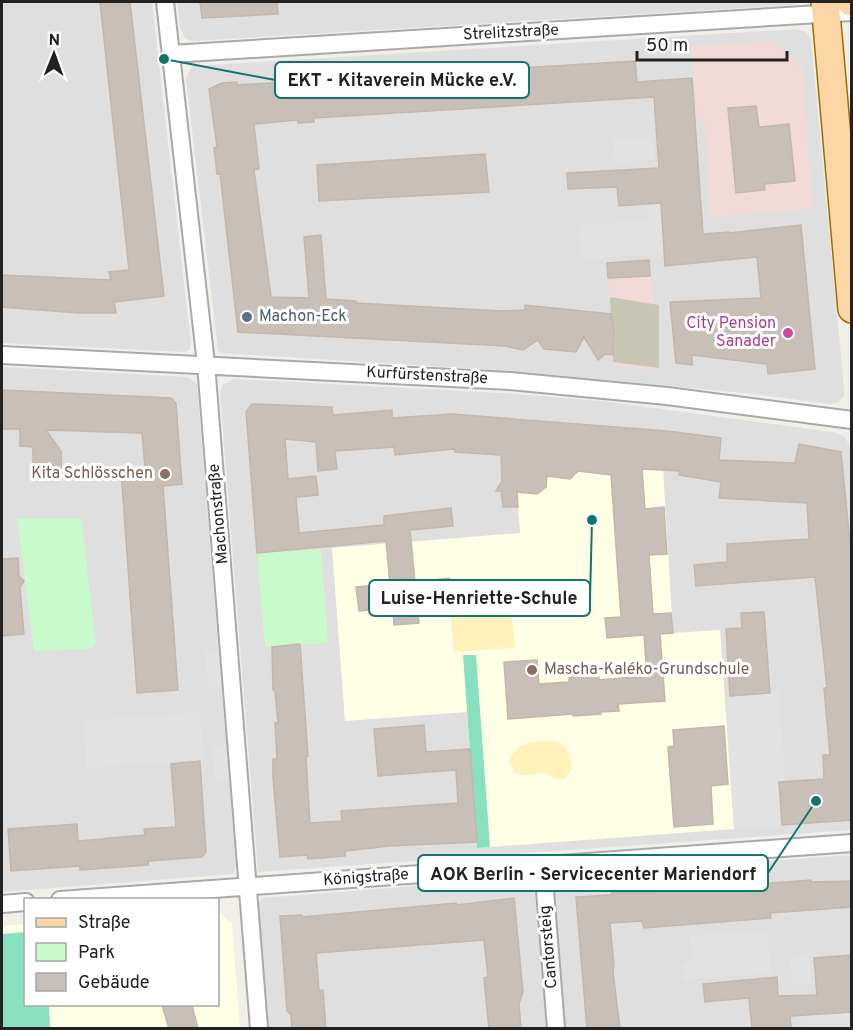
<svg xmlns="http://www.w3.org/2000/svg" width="853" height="1030" viewBox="0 0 853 1030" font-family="Overpass,sans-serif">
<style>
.residential{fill:#e0dfdf}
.commercial{fill:#f2dad9}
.education{fill:#ffffe5}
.construction{fill:#c7c7b4}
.sand{fill:#fff1ba}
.park{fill:#c8facc}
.pitch{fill:#88e0be}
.parking{fill:#e2e2e2}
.building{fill:#c7bfb8;stroke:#c4b6ab;stroke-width:1.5}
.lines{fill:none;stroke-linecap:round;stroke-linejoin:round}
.minor-casing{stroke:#a9a9a9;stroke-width:20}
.primary-casing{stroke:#a06b00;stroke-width:30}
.minor{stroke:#fff;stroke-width:16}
.primary{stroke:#fcd6a4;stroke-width:27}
.service-dot{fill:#5c6f8a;stroke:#fff;stroke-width:2}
.hotel-dot{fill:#d1479c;stroke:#fff;stroke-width:2}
.education-dot{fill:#8d6e63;stroke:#fff;stroke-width:2}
.labels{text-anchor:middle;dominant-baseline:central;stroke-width:6;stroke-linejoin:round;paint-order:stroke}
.street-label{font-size:16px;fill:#222;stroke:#fff}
.service-label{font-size:16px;fill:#4e5e75;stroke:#fff;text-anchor:start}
.hotel-label{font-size:16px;fill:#b23c85;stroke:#fff;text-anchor:end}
.education-label{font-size:16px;fill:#785e54;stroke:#fff;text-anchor:end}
.leader{fill:none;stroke:#0f766e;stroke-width:2}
.callout-dot{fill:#0f766e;stroke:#fff;stroke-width:2}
.callout{fill:#fff;stroke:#0f766e;stroke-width:2}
.callout-label{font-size:18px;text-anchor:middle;font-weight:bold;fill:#222}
</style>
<rect width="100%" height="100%" fill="#f2efe9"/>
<path class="residential" d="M2 2H152L191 344 189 350 185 352 2 343Z
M177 2H800L792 5 192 41 185 38 180 28Z
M798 29 806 32 811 39 844 388V396L837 403 829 404 754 394 510 371 221 353 218 351 186 79 190 69 194 66Z
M2 367 188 377 197 384 236 868 233 874 2 892Z
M233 379 518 394 609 402 833 432 844 436 849 444 852 460 851 830 258 872 220 394 222 385Z
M851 855V1028H565L553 896 557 884 565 876Z
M521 878 529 879 534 885 547 1028H267L257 906 262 898Z"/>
<path class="commercial" d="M772 41 803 68 812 209 710 217 705 120 697 118 692 46Z
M649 260 654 305 657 370 613 365 614 328 611 314 607 263Z"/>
<path class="education" d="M511 418 667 431 663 470 673 633 720 630 734 829 477 848 467 712 345 721 332 548 520 533Z
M218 911 232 924 240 1028H2V926L25 924 26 1004H218Z"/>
<path class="construction" d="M610 297 659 305V368L613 362Z"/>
<path class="sand" d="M483 589 500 591 510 594 515 648 454 652C451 609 443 611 483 589Z
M544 740C566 742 570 750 572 770L563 780 551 777 544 772C528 775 514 781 509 761 515 745 528 742 544 740Z"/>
<path class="park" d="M81 518 96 644 91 649 34 651 17 519Z
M321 549 328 643 265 647 257 553Z"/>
<path class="pitch" d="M463 655H476L490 847 477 848Z
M25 932 26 1004 49 1005 50 1028H2V934Z"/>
<path class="parking" d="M653 137 654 160 615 162 614 138Z
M660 169 665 254 580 259 578 225 648 221V200Z
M219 651 222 688 208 689 205 652Z
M779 692 785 782 779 783 782 825 734 829 725 696Z
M200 712 204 759 87 768 83 721Z
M226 745 229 781 215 782 212 746Z
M767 930 771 973 684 980 683 963 692 962 690 936Z
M809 954 812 983 792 985 790 956Z
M850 1013 851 1028H809L808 1017Z"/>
<path class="building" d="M100 2H130L164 296 114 302 116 313H78L2 307V275L111 280 109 272 129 270Z
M200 2H277L278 14 202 18Z
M635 61 637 82 692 78 703 234 729 232V233L801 225 815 369 768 374 767 364 692 355V365L676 363 670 302 761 298 757 257 665 266 661 203 619 206 617 187 568 189 567 173 659 168 654 97 314 118V122L298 123V120L254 124 259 169 254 170 271 297 309 298 304 237 321 235 326 299 356 301V303L501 311 525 310V305L611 314 614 328 613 355 605 354 598 360 584 337 576 352 544 349 538 340 523 350 505 346 238 332 220 173 217 174 214 148 217 147 209 89 222 83 237 82V85Z
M756 106 759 127 789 124 795 181 764 184 765 190 736 193 728 108Z
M485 154 489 192 319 201 317 165Z
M649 260 650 276 608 278 607 263Z
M2 390 171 398 176 403 182 484 163 486 178 690 137 693 121 470 145 468 142 433 46 430 61 451 62 474 33 478V447L20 446V429H2Z
M252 404 332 407 333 415 392 410V418L452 414 667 431 721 438 719 460 795 463 799 444 841 452 852 563V820L782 825 779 782 824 779 823 755H830L824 688H827L815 577 696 586 694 565 727 562V544L809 539 807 503 719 498 721 482 679 475 680 471 642 469 645 509 664 507 667 554 649 555 653 614 671 613 673 633 660 634 665 701 618 704 619 711 600 712 601 714 573 716V714L508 719 504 662 537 660 539 684 569 682V672L598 670 599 680 647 676 644 635 607 638 605 618 621 617 611 475 578 471 570 479 547 476 546 487 537 494 517 492 518 507H503L501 491H496L502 481 501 455 455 452 454 449 395 455 394 447 335 451 337 469 318 471 316 442 285 439 288 479 316 476 318 495 296 497 299 533 384 525V516L451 508 453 526 410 530 415 582 449 578 451 603 417 606 419 623 394 625 393 608 359 611 356 587 390 584 386 541 257 553 246 412Z
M18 558 19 576 24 581 20 588 24 634 2 636V559Z
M764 612 770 693 730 696 726 629 742 628 741 613Z
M300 644 308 756 306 757 310 823 342 821 341 811 458 803 456 770 378 776 374 729 424 725 426 752 470 749 477 842 389 846 345 851V856L308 859 307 855 280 857 273 778V759H277L275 723H278L275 691 273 690 272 647Z
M724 726 728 784 711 786 713 824 674 827 668 747 674 746 673 730Z
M200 761 206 852 202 857 148 861V865L80 870V866L11 871 8 829 77 824 78 841 145 835 144 829 176 827 171 764Z
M811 880V882L852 881V907L770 913 771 918 644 928 642 921 610 923 614 965 613 972 620 1029H587L576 897 611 895 612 892 642 893Z
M514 898 523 992 519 1004 521 1029H489L484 978 488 977 484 940 316 953 319 991 323 990 326 1029H292L291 1015 287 1011 280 916 302 915V917L456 903V905Z
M852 955V1012L790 1016 791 1029H752L749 998 705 1002 703 984 777 977 778 996 817 995 814 958Z
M162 1005H192L198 1029H169Z"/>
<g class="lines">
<g class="minor-casing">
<path id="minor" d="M165 2 206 364 259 1028
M171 54 852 12
M2 355 510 381 667 396 852 420
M543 866 556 1028
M60 900 852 843
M2 904 26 902"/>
</g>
<g class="primary-casing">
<path id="primary" d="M825 2 852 309
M851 2H852"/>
</g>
<use href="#minor" class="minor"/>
<use href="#primary" class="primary"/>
</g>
<circle class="service-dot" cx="247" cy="317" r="6"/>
<circle class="hotel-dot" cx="788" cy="333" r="6"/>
<g class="education-dot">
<circle cx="165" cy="474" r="6"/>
<circle cx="532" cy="670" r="6"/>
</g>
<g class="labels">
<g class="street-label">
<text transform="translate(511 33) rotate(-3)">Strelitzstraße</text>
<text transform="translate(427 376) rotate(3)">Kurfürstenstraße</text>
<text transform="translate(219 514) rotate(-95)">Machonstraße</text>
<text transform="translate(366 878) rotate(-4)">Königstraße</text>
<text transform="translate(549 947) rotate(-95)">Cantorsteig</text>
</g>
<g class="service-label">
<text x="259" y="317">Machon-Eck</text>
</g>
<g class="hotel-label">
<text x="776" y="324">City Pension<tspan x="776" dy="18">Sanader</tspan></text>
</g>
<g class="education-label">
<text x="153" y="474">Kita Schlösschen</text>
<text x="544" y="670" text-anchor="start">Mascha-Kaléko-Grundschule</text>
</g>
</g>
<path class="leader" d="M164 59L275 80M592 520L590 598M816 801L768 873"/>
<g class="callout-dot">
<circle cx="164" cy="59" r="6"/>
<circle cx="592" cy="520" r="6"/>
<circle cx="816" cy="801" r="6"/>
</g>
<g class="callout">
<rect x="275" y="62" width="254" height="36" rx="6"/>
<rect x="369" y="580" width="221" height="36" rx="6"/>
<rect x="418" y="855" width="350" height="36" rx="6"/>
</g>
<g class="callout-label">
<text x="402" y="86">EKT - Kitaverein Mücke e.V.</text>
<text x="479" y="604">Luise-Henriette-Schule</text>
<text x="593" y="880">AOK Berlin - Servicecenter Mariendorf</text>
</g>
<rect width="853" height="1030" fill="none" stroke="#222222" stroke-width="6"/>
<rect x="24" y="898" width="195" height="108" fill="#ffffff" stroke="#a7a7a7" stroke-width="1.5"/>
<rect x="36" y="918" width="30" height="9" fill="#fcd6a4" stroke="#a7a7a7" stroke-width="1.5"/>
<text x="78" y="928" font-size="18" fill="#222222">Straße</text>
<rect x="36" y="943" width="30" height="18" fill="#c8facc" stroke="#a7a7a7" stroke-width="1.5"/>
<text x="78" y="958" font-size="18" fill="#222222">Park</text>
<rect x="36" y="973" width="30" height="18" fill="#c7bfb8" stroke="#a7a7a7" stroke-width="1.5"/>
<text x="78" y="988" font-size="18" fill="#222222">Gebäude</text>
<g transform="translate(54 54) rotate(1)" stroke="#ffffff" stroke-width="4.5" paint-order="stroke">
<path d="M0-4.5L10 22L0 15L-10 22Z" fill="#222222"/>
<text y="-9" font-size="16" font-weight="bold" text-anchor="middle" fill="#222222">N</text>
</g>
<path d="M637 51v9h150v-9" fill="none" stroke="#222222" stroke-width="3"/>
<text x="646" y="51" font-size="18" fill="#222222" stroke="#ffffff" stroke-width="4.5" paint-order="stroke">50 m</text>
</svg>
